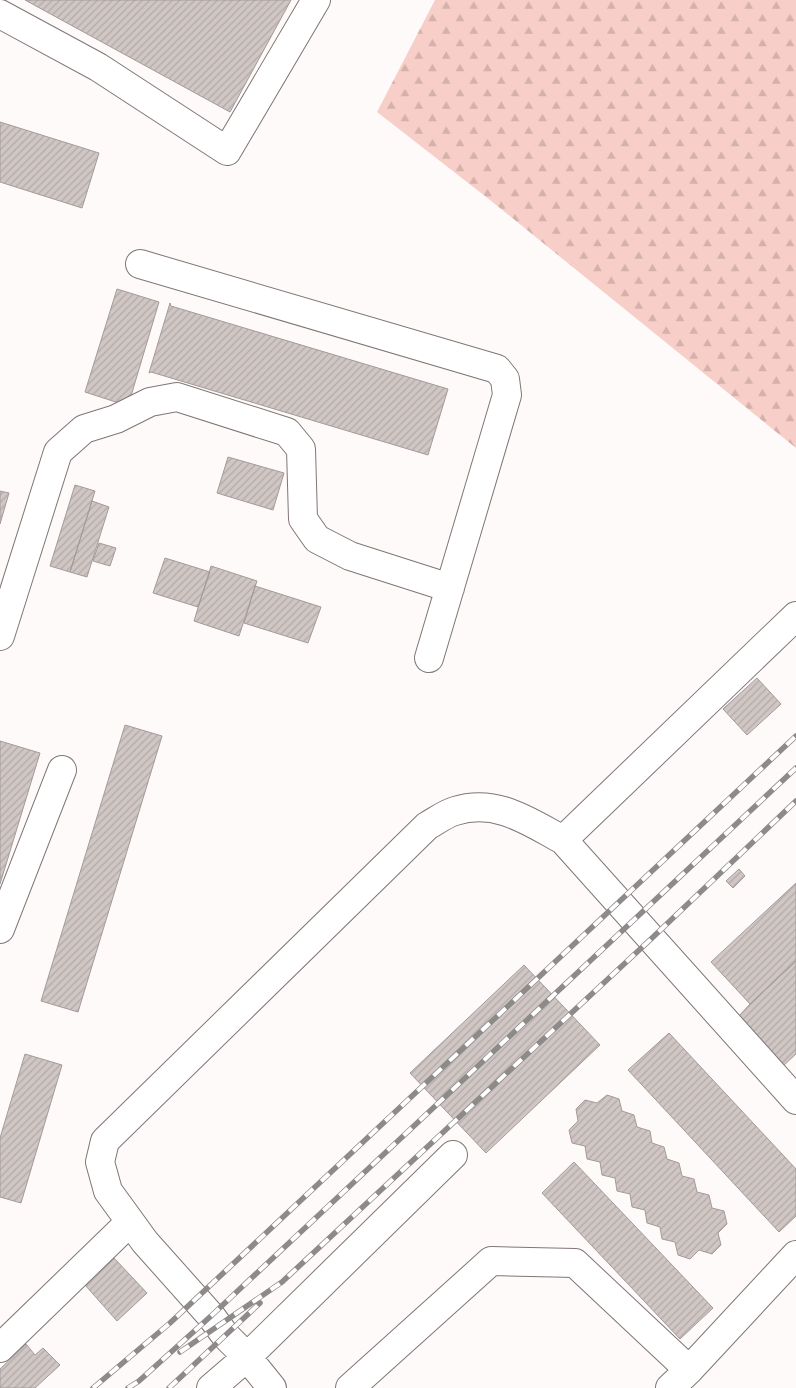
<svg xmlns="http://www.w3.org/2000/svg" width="796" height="1388" viewBox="0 0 796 1388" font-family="Signika,sans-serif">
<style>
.forest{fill:url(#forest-firs)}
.building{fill:url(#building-hatch);stroke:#a39a99}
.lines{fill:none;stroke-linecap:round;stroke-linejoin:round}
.minor-casing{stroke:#7f7675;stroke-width:30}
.minor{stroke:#fff;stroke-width:28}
.rail-casing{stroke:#8d8a89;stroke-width:5.5}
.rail{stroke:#fff;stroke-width:4;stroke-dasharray:11;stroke-linecap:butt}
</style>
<defs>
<pattern id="forest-firs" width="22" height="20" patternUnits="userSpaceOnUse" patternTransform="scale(1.25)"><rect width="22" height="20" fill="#f8cfc8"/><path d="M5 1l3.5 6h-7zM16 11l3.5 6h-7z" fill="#d4b1ab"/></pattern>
<pattern id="building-hatch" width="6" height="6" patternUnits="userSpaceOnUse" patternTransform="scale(1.25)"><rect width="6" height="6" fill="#d0c7c5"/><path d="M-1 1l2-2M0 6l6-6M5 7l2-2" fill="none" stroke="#b2aaa8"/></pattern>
</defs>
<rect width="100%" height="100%" fill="#fefaf9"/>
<path class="forest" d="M435 0H796V448L490 200 377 112Z"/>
<path class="building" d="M25 0H291L230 112Z
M0 122 99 153 82 208 0 182Z
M117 289 159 302 128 406 85 392Z
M170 303 171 306 448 389 428 455 151 372 149 373Z
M228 457 284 473 273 510 217 493Z
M75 485 95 491 70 572 50 566Z
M0 491 9 493 0 524Z
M92 501 109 507 87 577 70 572Z
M99 543 116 548 110 566 93 561Z
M165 558 210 572 198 607 153 593Z
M211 566 257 581 239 636 194 621Z
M255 586 321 607 308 643 244 623Z
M757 678 781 704 747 735 723 709Z
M125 725 162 736 78 1012 41 1001Z
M0 741 40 753 0 884Z
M739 869 745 876 733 888 726 881Z
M796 883V961L750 1004 711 962Z
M796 961V1054L783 1066 738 1017 750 1004Z
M524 965 600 1045 486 1153 410 1073Z
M669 1033 796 1169V1216L779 1232 628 1070Z
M25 1054 62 1065 21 1203 0 1197V1138Z
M607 1095 619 1099 622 1111 634 1115 637 1127 650 1131 652 1143 664 1147 667 1159 679 1163 682 1176 694 1179 697 1192 709 1195 712 1208 724 1211 727 1224 718 1233 721 1245 712 1254 699 1250 690 1259 678 1255 675 1242 662 1239 660 1227 647 1223 645 1210 632 1207 630 1194 617 1191 615 1178 602 1175 600 1162 587 1159 585 1146 572 1143 569 1130 578 1121 576 1109 585 1100 597 1103Z
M574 1162 713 1308 680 1339 542 1193Z
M114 1258 147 1293 117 1321 85 1285Z
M26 1344 35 1355 43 1348 60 1365 35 1388H0V1369Z"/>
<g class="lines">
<g class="minor-casing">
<path id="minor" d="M0 14 98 67 227 151 316 0
M140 264 497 369 505 379 507 395 429 658
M0 636 58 452 84 429 116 419 150 402 177 397 287 432 301 449 303 519 317 539 350 556 450 588
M563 840 796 1100
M0 929 62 770
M453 1155 247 1357 225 1335 211 1316 145 1242 108 1191 100 1162 105 1141 427 826C436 821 445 814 455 811 496 798 528 821 563 840L796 616
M0 1348 130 1222
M211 1388 247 1357 272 1388
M350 1388 491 1261 575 1263 689 1370 796 1255
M670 1388 689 1370"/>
</g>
<use href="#minor" class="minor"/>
<g class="rail-casing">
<path id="rail" d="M180 1352 282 1282 651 939 796 801
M93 1388 170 1323 796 736
M128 1388 139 1381 211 1316 796 768
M169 1388 260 1303"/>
</g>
<use href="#rail" class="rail"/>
</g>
</svg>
